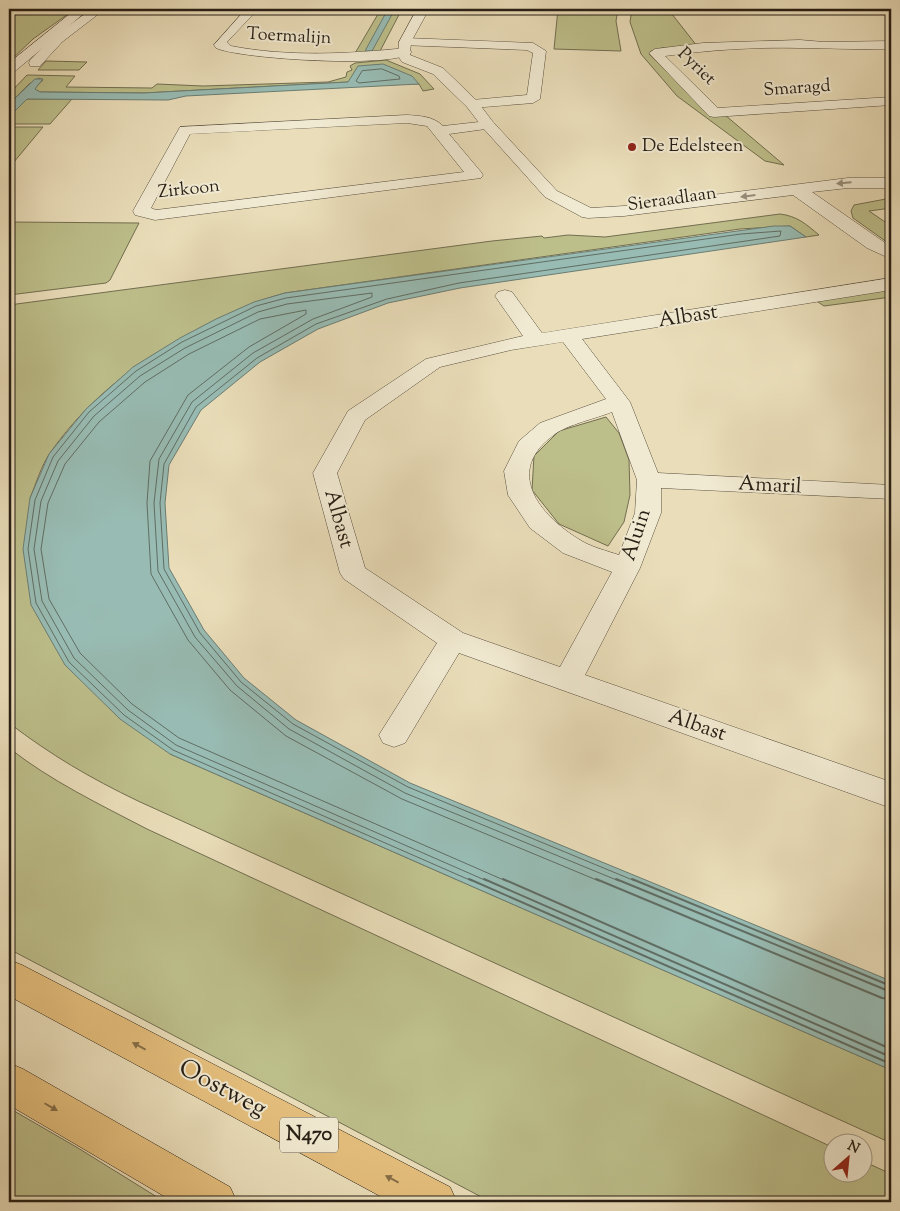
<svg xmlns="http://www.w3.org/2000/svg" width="900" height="1211" viewBox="0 0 900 1211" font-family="'Sorts Mill Goudy',serif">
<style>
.green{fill:#bdbf8b;stroke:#726e50}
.water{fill:#98bcb4;stroke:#6b7d74}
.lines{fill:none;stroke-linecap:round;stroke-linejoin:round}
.shore-far1{stroke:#606d64;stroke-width:1}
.shore{stroke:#606d64;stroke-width:2}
.minor-casing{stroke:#584e3e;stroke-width:1}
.tertiary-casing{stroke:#584e3e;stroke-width:1}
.primary-casing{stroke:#271e14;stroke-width:1}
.minor{fill:#f1ead2;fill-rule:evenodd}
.tertiary{fill:#f1ead2;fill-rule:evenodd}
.primary{fill:#e5bf7d;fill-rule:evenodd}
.oneway{fill:#968e7c}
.oneway2{fill:#866e48}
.poi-dot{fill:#8f2418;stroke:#f1ead2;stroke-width:2}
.labels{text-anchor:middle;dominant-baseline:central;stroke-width:4;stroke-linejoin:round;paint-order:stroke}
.far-street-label{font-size:18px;fill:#271e14;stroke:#f1ead2}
.far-poi-label{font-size:18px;fill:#271e14;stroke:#f1ead2;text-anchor:start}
.shield{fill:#f1ead2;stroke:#645b4d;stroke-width:1}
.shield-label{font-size:20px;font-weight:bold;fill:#271e14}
.street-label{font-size:21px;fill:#271e14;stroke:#f1ead2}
.near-street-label{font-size:25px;fill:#271e14;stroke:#f1ead2}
</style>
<rect width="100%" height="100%" fill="#eadeba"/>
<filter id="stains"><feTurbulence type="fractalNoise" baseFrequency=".004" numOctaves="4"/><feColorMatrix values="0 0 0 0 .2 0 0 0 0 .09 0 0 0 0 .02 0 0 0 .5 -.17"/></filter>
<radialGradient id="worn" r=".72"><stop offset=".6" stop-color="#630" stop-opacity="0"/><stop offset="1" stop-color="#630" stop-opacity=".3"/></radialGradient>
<path class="green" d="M9 9H75L33 39 9 62Z
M381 9H402L379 53 354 55Z
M558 9H618L616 21 621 51 554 49Z
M632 9H668L697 46 662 48 651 51 649 54 713 115H725L784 165 765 161 677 96 641 54 630 22Z
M386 60 420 74 434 89 423 91 419 84 348 82 144 93 40 92 34 89 43 80 39 78 29 84 9 104V94L27 75 75 76 66 87 152 88 157 84 203 86 328 82 346 77 347 72 352 70 350 66 355 63Z
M46 61 87 62 79 70H38Z
M27 99H72L50 124H9V117Z
M9 127H43L9 168Z
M891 198V208L869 211 891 226V245L853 218 851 211 854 205Z
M780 214C797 216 806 224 819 235L806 237 790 226 740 229 285 293C256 301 237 310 211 323 146 355 92 393 50 453 41 466 36 484 30 498L170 754 891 1070V1143L138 801C90 778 51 755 9 723V305L492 241 542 236 544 238 568 235 605 237Z
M9 222 139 223 110 280 106 283 9 295Z
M887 290 891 291V297L824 306 815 300Z
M606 417 619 433 629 460 630 495 624 522 608 546 559 524 532 490 534 456 559 431Z
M9 748C51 781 99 804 147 829L832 1147V1174H862L863 1161 891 1174V1202H491L9 949Z
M9 1108 78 1148 165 1202H9Z"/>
<path class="water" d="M388 9H395L372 51H365Z
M383 64 412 76 419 84 186 96 168 100 27 99 9 117V104L35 79H43L35 89 40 92 144 93 348 82 358 66Z
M774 226H790L806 237 460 288 388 303 318 329 260 362 201 410 169 465 165 503 169 568 204 630 244 678 296 720 410 783 891 981V1070L170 754 120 719 65 665 31 605 23 549 30 498 49 454 86 409 133 367 180 338 216 319 254 302 285 293Z"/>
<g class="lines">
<path class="shore-far1" d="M382 69 399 76 400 79 359 83 356 81 362 71Z
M472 881 173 750 124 715 69 662 36 603 28 549 35 500 53 457 89 412 136 371 182 342 256 306 286 298 741 234 781 231 780 236 459 283 387 299 316 324 257 358 196 407 164 464 160 503 164 569 200 633 241 682 293 724 408 787 635 881
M487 881 176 745 128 710 74 658 42 601 34 549 41 501 58 461 94 416 140 376 185 348 258 312 287 304 372 293V297L313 319 253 353 192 402 159 459 154 503 158 571 195 637 237 686 289 729 405 793 619 881
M506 881 179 738 132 704 80 653 49 599 41 549 48 503 65 464 99 422 145 382 189 354 260 319 306 310V314L249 347 188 395 150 461 147 503 151 574 188 640 230 690 286 736 402 799 599 881"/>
<path class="shore" d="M469 879 891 1064
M484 879 891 1057
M503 879 891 1049
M596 879 882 998 891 999
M616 879 891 992
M632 879 891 986"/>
<g class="minor-casing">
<path id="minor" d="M92 9H105L62 42 40 66H30L29 63 30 60 54 36Z
M246 9H258L227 42 231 46C288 57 349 54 406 48L412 52C398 69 239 59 216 48L214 45Z
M405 38 533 43 546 51 540 99 533 103 472 108 465 104 472 100 527 95 533 53 527 50 401 45 399 42Z
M800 40 824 42 891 41V49C860 50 830 48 799 48 754 47 709 50 665 56L718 108 891 97V105L714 117 709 116 649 53 655 49 703 43Z
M407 115C420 116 433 116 443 126L488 121 493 122 495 125 493 128 449 134 481 172 483 175 481 178 155 220 135 215 133 211 180 127ZM407 123 427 126 464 172 156 210 151 208 190 134Z
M891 278V290L582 339 630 402 658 473 891 485V499L661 488V513L640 568 585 675 891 782V808L459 653 405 743 394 747 383 743 379 735 437 643 344 579 340 573 313 473 348 411 426 359 523 336 495 296 498 292 505 290 512 292 542 333ZM563 342 606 399 540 423 519 441 504 471 508 495 530 528 563 553 612 572 560 667 463 633 365 568 337 473 365 420 440 367 511 350ZM612 412 637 480 635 513 619 555C607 551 591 547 580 540 539 515 503 471 555 434 567 425 597 418 612 412Z"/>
</g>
<g class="tertiary-casing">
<path id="tertiary" d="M76 9H89L14 72 9 73V63Z
M417 9H429L411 42 410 55 443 68 477 101 493 122 557 191 591 208 624 206 848 178H891V188H848L812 192 891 247V259L867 248 793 195 624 216 588 218 582 217 545 197 483 128 467 107 433 74 402 62 398 56 399 42Z"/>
</g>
<g class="primary-casing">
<path id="primary" d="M9 960 22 965 450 1187 457 1202H391L9 996Z
M9 1063 23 1069 230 1187 237 1202H174L9 1105Z"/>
</g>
<use href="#minor" class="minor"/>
<use href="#tertiary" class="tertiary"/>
<use href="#primary" class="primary"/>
</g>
<defs><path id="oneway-solid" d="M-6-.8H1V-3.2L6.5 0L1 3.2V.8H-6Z" transform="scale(1.25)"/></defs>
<g class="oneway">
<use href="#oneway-solid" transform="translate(844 183) rotate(175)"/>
<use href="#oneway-solid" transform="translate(748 196) rotate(173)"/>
</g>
<g class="oneway2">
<use href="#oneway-solid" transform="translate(139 1046) rotate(-152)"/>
<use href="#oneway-solid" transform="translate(51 1107) rotate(30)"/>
<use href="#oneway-solid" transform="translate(392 1179) rotate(-152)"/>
</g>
<circle class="poi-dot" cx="632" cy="147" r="5"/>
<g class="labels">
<g class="far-street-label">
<text transform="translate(289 37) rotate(3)">Toermalijn</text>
<text transform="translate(696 67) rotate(44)">Pyriet</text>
<text transform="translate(797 89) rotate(-4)">Smaragd</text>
<text transform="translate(189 190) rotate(-6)">Zirkoon</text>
<text transform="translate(672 200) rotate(-8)">Sieraadlaan</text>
</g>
<g class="far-poi-label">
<text x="642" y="147">De Edelsteen</text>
</g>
<rect class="shield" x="280" y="1117.5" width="58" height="35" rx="4"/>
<g class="shield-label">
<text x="309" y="1135">N470</text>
</g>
<g class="street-label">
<text transform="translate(688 317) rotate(-9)">Albast</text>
<text transform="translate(770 486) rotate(3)">Amaril</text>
<text transform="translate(338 519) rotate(74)">Albast</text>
<text transform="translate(637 535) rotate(-72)">Aluin</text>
<text transform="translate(697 726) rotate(19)">Albast</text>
</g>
<g class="near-street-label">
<text transform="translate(222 1089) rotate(28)">Oostweg</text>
</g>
</g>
<rect width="900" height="1211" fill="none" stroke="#eadeba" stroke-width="30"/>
<rect x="10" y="10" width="880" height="1191" fill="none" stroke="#271e14" stroke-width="2.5"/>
<rect x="15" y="15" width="870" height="1181" fill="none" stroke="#271e14"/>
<g transform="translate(848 1158) rotate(27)"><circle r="24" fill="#f1ead2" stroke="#a09886"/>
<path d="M0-4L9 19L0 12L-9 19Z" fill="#8f2418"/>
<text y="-8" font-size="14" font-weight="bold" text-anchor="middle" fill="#271e14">N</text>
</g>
<rect width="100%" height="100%" filter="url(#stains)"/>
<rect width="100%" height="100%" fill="url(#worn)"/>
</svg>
